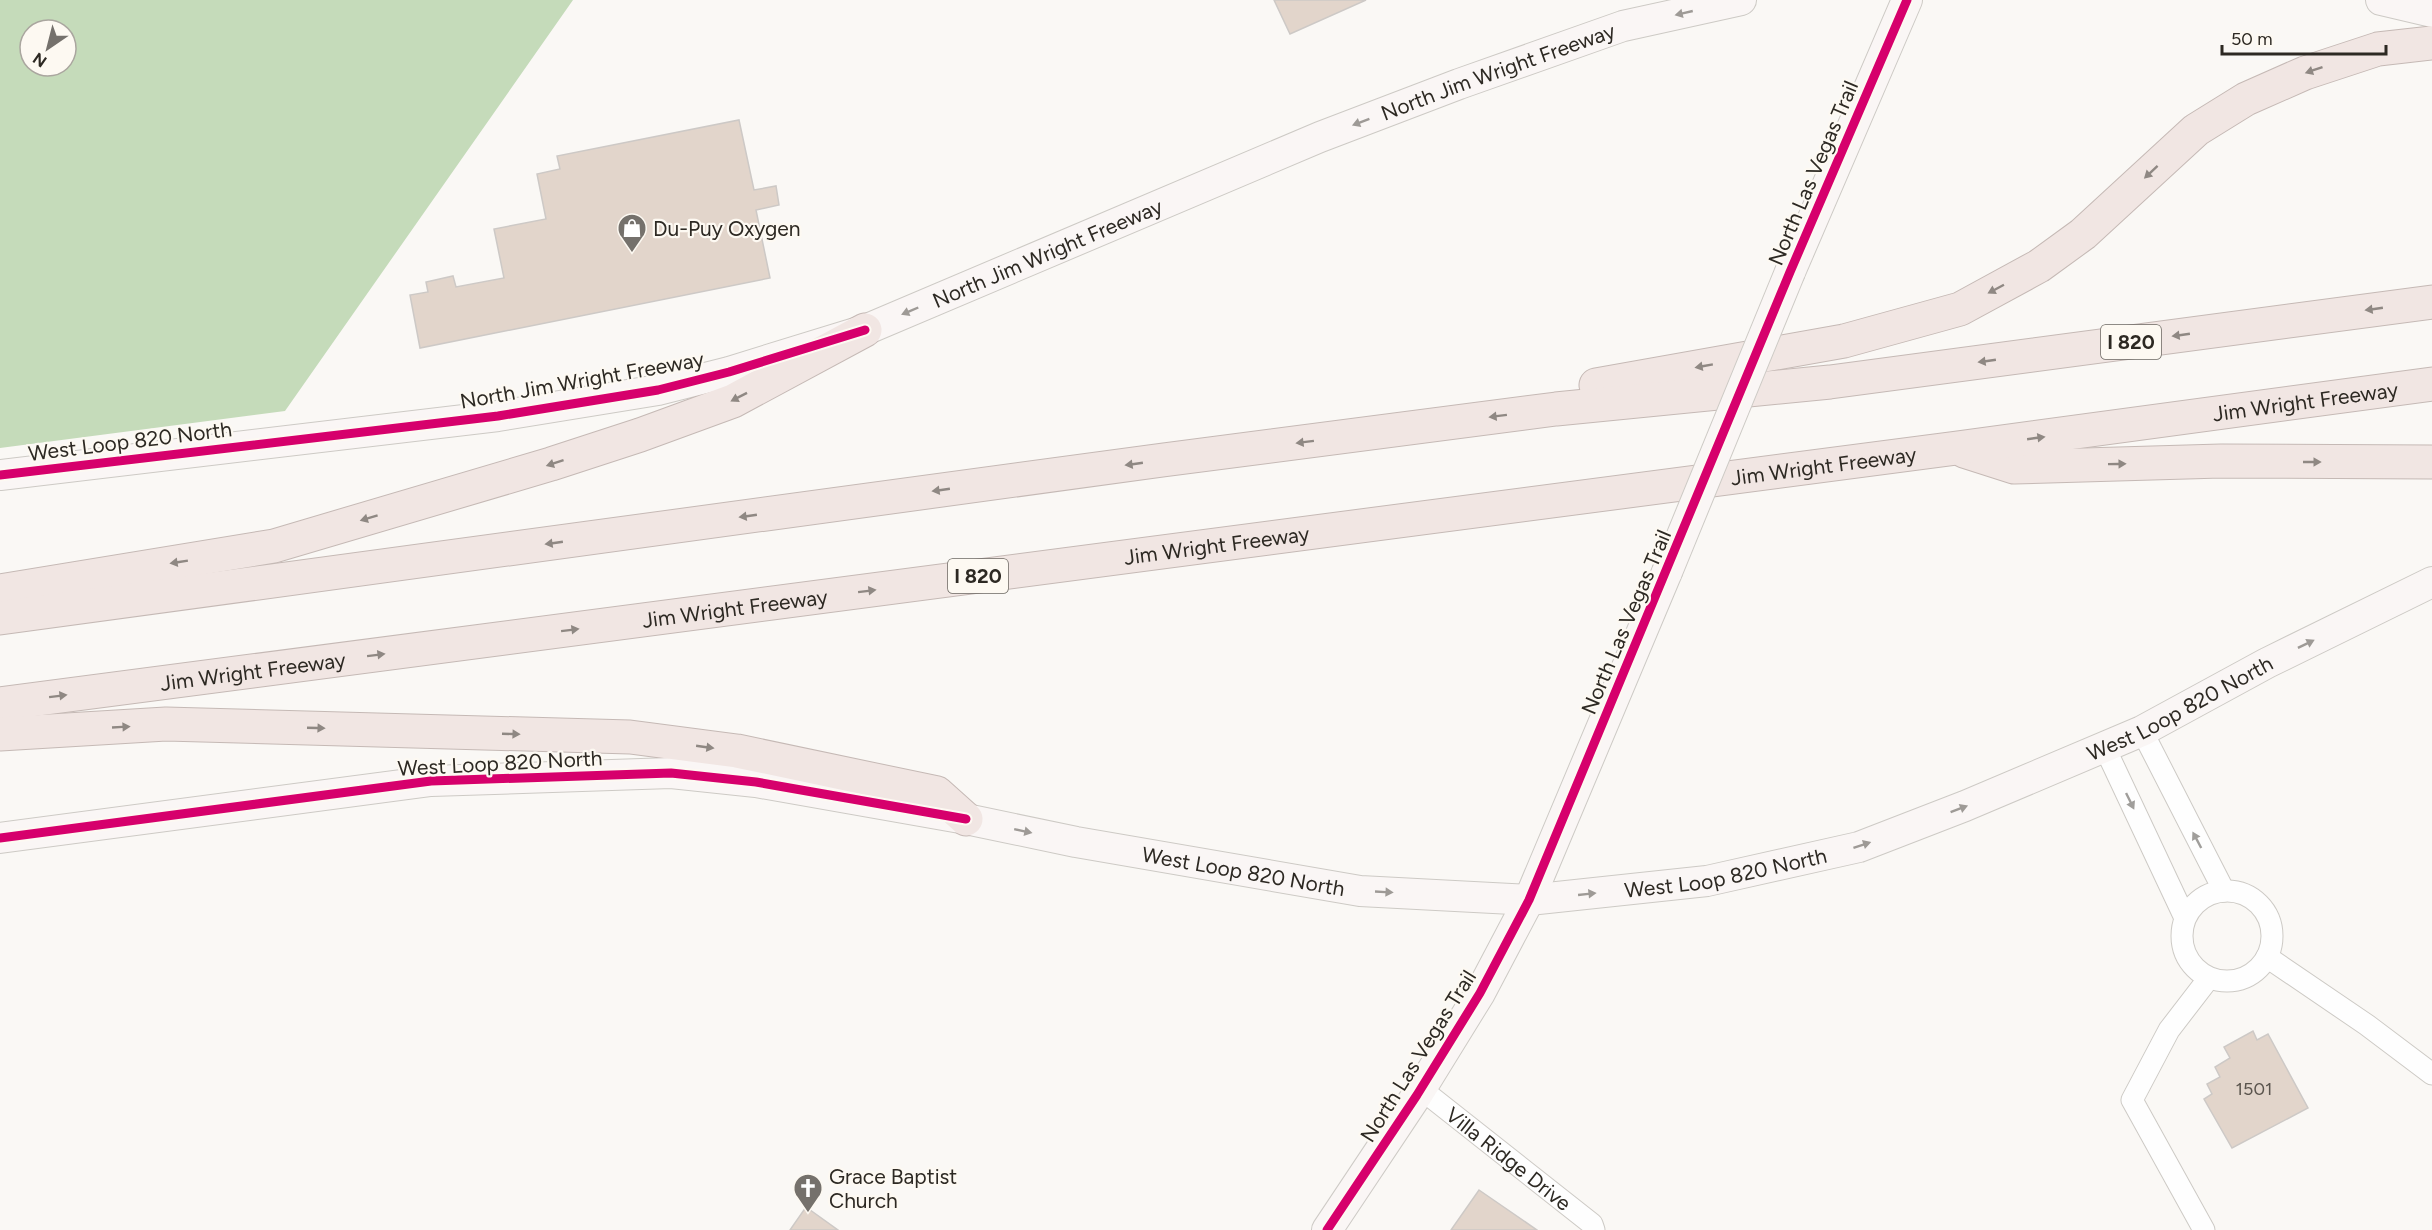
<svg xmlns="http://www.w3.org/2000/svg" width="2432" height="1230" viewBox="0 0 2432 1230" font-family="Figtree,sans-serif">
<style>
.forest{fill:#c5dbba;fill-rule:evenodd}
.building{fill:#e2d5cb;stroke:#cdc9c6;stroke-width:1.5}
.lines{fill:none;stroke-linecap:round;stroke-linejoin:round}
.street-casing{stroke:#cdcac5;stroke-width:23}
.secondary-casing{stroke:#cdcac5;stroke-width:32}
.highway-casing{stroke:#c5b9b5;stroke-width:35}
.street{stroke:#fefefe;stroke-width:21}
.secondary{stroke:#faf6f5;stroke-width:30}
.highway{stroke:#f1e6e3;stroke-width:33}
.secondary-bridge-casing{stroke:#cdcac5;stroke-width:32;stroke-linecap:butt}
.secondary-bridge{stroke:#faf6f5;stroke-width:30}
.cycleway-casing{stroke:#fdf9f2;stroke-width:13}
.cycleway{stroke:#d6006c;stroke-width:9}
.oneway{fill:#9e9a96}
.oneway2{fill:#8f8883}
.oneway3{fill:#a09e9b}
.labels{text-anchor:middle;dominant-baseline:central;stroke-width:4.5;stroke-linejoin:round;paint-order:stroke}
.number-label{font-size:18px;fill:#5a544d}
.shield{fill:#fdf9f2;stroke:#6b6761;stroke-width:1.5}
.shield-label{font-size:20px;font-weight:bold;fill:#2d2923}
.street-label{font-size:21px;fill:#2d2923;stroke:#fdf9f2}
.poi-label{font-size:21px;fill:#2d2923;stroke:#fdf9f2;text-anchor:start}
</style>
<rect width="100%" height="100%" fill="#faf8f5"/>
<path class="forest" d="M0 0H573L285 411 0 448ZM30 30H66V66H30Z"/>
<path class="building" d="M1274 0H1366L1290 34Z
M739 120 754 190 776 186 779 205 756 210 770 278 420 348 410 295 428 292 426 282 453 276 456 287 504 278 494 229 546 219 537 174 560 169 557 156Z
M2253 1031 2257 1040 2268 1034 2308 1108 2232 1148 2204 1099 2212 1094 2207 1084 2220 1077 2215 1067 2230 1058 2224 1047Z
M1479 1190 1537 1230H1451Z
M806 1207 838 1230H790Z"/>
<g class="lines">
<g class="street-casing">
<g id="street">
<path d="M2142 731 2224 891"/>
<path d="M2105 748 2185 918"/>
<circle cx="2227" cy="936" r="45"/>
<path d="M2267 957 2367 1025 2432 1074"/>
<path id="s1" d="M1421 1089 1592 1224 1594 1230"/>
<path d="M2204 1230 2132 1100 2169 1030 2209 978"/>
</g>
</g>
<g class="secondary-casing">
<g id="secondary">
<path d="M2381 0 2432 12"/>
<path d="M1790 272 1907 0"/>
<path id="s2" d="M0 475 498 416 658 390 729 372 865 330 1320 137 1459 84 1623 26 1741 0"/>
<path id="s3" d="M0 838 431 781 671 773 756 782 966 819 1076 842 1360 891 1529 900 1707 881 1859 847 1965 806 2142 731 2267 663 2432 582"/>
<path d="M1327 1230 1417 1095 1480 993 1529 900 1667 572"/>
</g>
</g>
<g class="highway-casing">
<g id="highway">
<path d="M1596 385 1844 341 1960 309 2039 266 2083 234 2196 130 2246 99 2305 73 2378 49 2432 43"/>
<path d="M1964 451 2014 467 2221 461 2432 462"/>
<path d="M0 591 274 546 551 464 640 435 733 401 865 330"/>
<path d="M0 618 1163 460 1556 409 1830 382 2432 302"/>
<path id="s4" d="M0 704 1957 448 2432 384"/>
<path d="M0 734 166 724 630 737 737 751 937 793 966 819"/>
</g>
</g>
<use href="#street" class="street"/>
<use href="#secondary" class="secondary"/>
<use href="#highway" class="highway"/>
<g class="secondary-bridge-casing">
<path id="secondary-bridge" d="M1667 572 1790 272"/>
</g>
<use href="#secondary-bridge" class="secondary-bridge"/>
<g class="cycleway-casing">
<path id="cycleway" d="M0 475 498 416 658 390 729 372 865 330
M0 838 431 781 671 773 756 782 966 819
M1327 1230 1417 1095 1480 993 1529 900 1790 272 1907 0"/>
</g>
<use href="#cycleway" class="cycleway"/>
</g>
<defs><path id="oneway-solid" d="M-6-.8H1V-3.2L6.5 0L1 3.2V.8H-6Z" transform="scale(1.5)"/></defs>
<g class="oneway">
<use href="#oneway-solid" transform="translate(1684 13) rotate(167)"/>
<use href="#oneway-solid" transform="translate(1361 122) rotate(159)"/>
<use href="#oneway-solid" transform="translate(910 311) rotate(157)"/>
<use href="#oneway-solid" transform="translate(2306 644) rotate(-26)"/>
<use href="#oneway-solid" transform="translate(1959 809) rotate(-21)"/>
<use href="#oneway-solid" transform="translate(1023 831) rotate(12)"/>
<use href="#oneway-solid" transform="translate(1862 845) rotate(-18)"/>
<use href="#oneway-solid" transform="translate(1384 892) rotate(3)"/>
<use href="#oneway-solid" transform="translate(1587 894) rotate(-6)"/>
</g>
<g class="oneway2">
<use href="#oneway-solid" transform="translate(2314 70) rotate(161)"/>
<use href="#oneway-solid" transform="translate(2151 172) rotate(137)"/>
<use href="#oneway-solid" transform="translate(1996 289) rotate(152)"/>
<use href="#oneway-solid" transform="translate(2374 309) rotate(172)"/>
<use href="#oneway-solid" transform="translate(2181 335) rotate(172)"/>
<use href="#oneway-solid" transform="translate(1987 361) rotate(172)"/>
<use href="#oneway-solid" transform="translate(1704 366) rotate(170)"/>
<use href="#oneway-solid" transform="translate(739 397) rotate(153)"/>
<use href="#oneway-solid" transform="translate(1498 416) rotate(173)"/>
<use href="#oneway-solid" transform="translate(2036 438) rotate(-8)"/>
<use href="#oneway-solid" transform="translate(1305 442) rotate(173)"/>
<use href="#oneway-solid" transform="translate(2312 462)"/>
<use href="#oneway-solid" transform="translate(555 463) rotate(162)"/>
<use href="#oneway-solid" transform="translate(1134 464) rotate(172)"/>
<use href="#oneway-solid" transform="translate(2117 464) rotate(-1)"/>
<use href="#oneway-solid" transform="translate(941 490) rotate(172)"/>
<use href="#oneway-solid" transform="translate(748 516) rotate(172)"/>
<use href="#oneway-solid" transform="translate(369 518) rotate(163)"/>
<use href="#oneway-solid" transform="translate(554 543) rotate(172)"/>
<use href="#oneway-solid" transform="translate(179 562) rotate(171)"/>
<use href="#oneway-solid" transform="translate(867 591) rotate(-7)"/>
<use href="#oneway-solid" transform="translate(570 630) rotate(-7)"/>
<use href="#oneway-solid" transform="translate(376 655) rotate(-7)"/>
<use href="#oneway-solid" transform="translate(58 696) rotate(-7)"/>
<use href="#oneway-solid" transform="translate(121 727) rotate(-3)"/>
<use href="#oneway-solid" transform="translate(316 728) rotate(2)"/>
<use href="#oneway-solid" transform="translate(511 734) rotate(2)"/>
<use href="#oneway-solid" transform="translate(705 747) rotate(8)"/>
</g>
<g class="oneway3">
<use href="#oneway-solid" transform="translate(2130 801) rotate(64)"/>
<use href="#oneway-solid" transform="translate(2197 840) rotate(-118)"/>
</g>
<defs>
<g id="shop-pin" transform="scale(1.5)"><path d="M0 17L-7.5 6A9.5 9.5 0 1 1 7.5 6Z" fill="#75716c" stroke="#fdf9f2"/><path d="M-5-2.5h2.3a2.7 3.5 0 0 1 5.4 0H5L5.5 6h-11ZM-1.5-2.5h3a1.5 2.3 0 0 0-3 0Z" fill="#fff"/></g>
<g id="church-pin" transform="scale(1.5)"><path d="M0 17L-7.5 6A9.5 9.5 0 1 1 7.5 6Z" fill="#75716c" stroke="#fdf9f2"/><path d="M-1.2-6h2.4v3.5h3.3v2.4h-3.3V6h-2.4V-.1h-3.3v-2.4h3.3Z" fill="#fff"/></g>
</defs>
<g fill-rule="evenodd">
<use href="#shop-pin" x="632" y="228"/>
<use href="#church-pin" x="808" y="1188"/>
</g>
<g class="labels">
<g class="number-label">
<text x="2254" y="1089">1501</text>
</g>
<g class="shield">
<rect x="2101" y="325" width="60" height="34" rx="4.5"/>
<rect x="948" y="559" width="60" height="34" rx="4.5"/>
</g>
<g class="shield-label">
<text x="2131" y="342">I 820</text>
<text x="978" y="576">I 820</text>
</g>
<g class="street-label">
<text stroke="none"><textPath href="#s2" startOffset="1563">North Jim Wright Freeway</textPath></text>
<text transform="translate(1813 173) rotate(-67)">North Las Vegas Trail</text>
<text stroke="none"><textPath href="#s2" startOffset="1077">North Jim Wright Freeway</textPath></text>
<text transform="translate(582 380) rotate(-10)">North Jim Wright Freeway</text>
<text stroke="none"><textPath href="#s4" startOffset="2325">Jim Wright Freeway</textPath></text>
<text transform="translate(130 441) rotate(-7)">West Loop 820 North</text>
<text stroke="none"><textPath href="#s4" startOffset="1839">Jim Wright Freeway</textPath></text>
<text stroke="none"><textPath href="#s4" startOffset="1227">Jim Wright Freeway</textPath></text>
<text stroke="none"><textPath href="#s4" startOffset="741">Jim Wright Freeway</textPath></text>
<text transform="translate(1626 622) rotate(-67)">North Las Vegas Trail</text>
<text stroke="none"><textPath href="#s4" startOffset="255">Jim Wright Freeway</textPath></text>
<text stroke="none"><textPath href="#s3" startOffset="2228">West Loop 820 North</textPath></text>
<text transform="translate(500 763) rotate(-3)">West Loop 820 North</text>
<text stroke="none"><textPath href="#s3" startOffset="1256">West Loop 820 North</textPath></text>
<text stroke="none"><textPath href="#s3" startOffset="1742">West Loop 820 North</textPath></text>
<text transform="translate(1418 1056) rotate(-58)">North Las Vegas Trail</text>
<text stroke="none"><textPath href="#s1" startOffset="112">Villa Ridge Drive</textPath></text>
</g>
<g class="poi-label">
<text x="653" y="228">Du-Puy Oxygen</text>
<text x="829" y="1176">Grace Baptist<tspan x="829" dy="24">Church</tspan></text>
</g>
</g>
<g transform="translate(48 48) rotate(215)"><circle r="28" fill="#fdf9f2" stroke="#aaa69f" stroke-width="1.5"/>
<path d="M0-4.5L10 22L0 15L-10 22Z" fill="#75716c"/>
<text y="-9" font-size="16" font-weight="bold" text-anchor="middle" fill="#2d2923">N</text>
</g>
<path d="M2222 45v9h164v-9" fill="none" stroke="#2d2923" stroke-width="3"/>
<text x="2231" y="45" font-size="18" fill="#2d2923" stroke="#fdf9f2" stroke-width="4.5" paint-order="stroke">50 m</text>
</svg>
